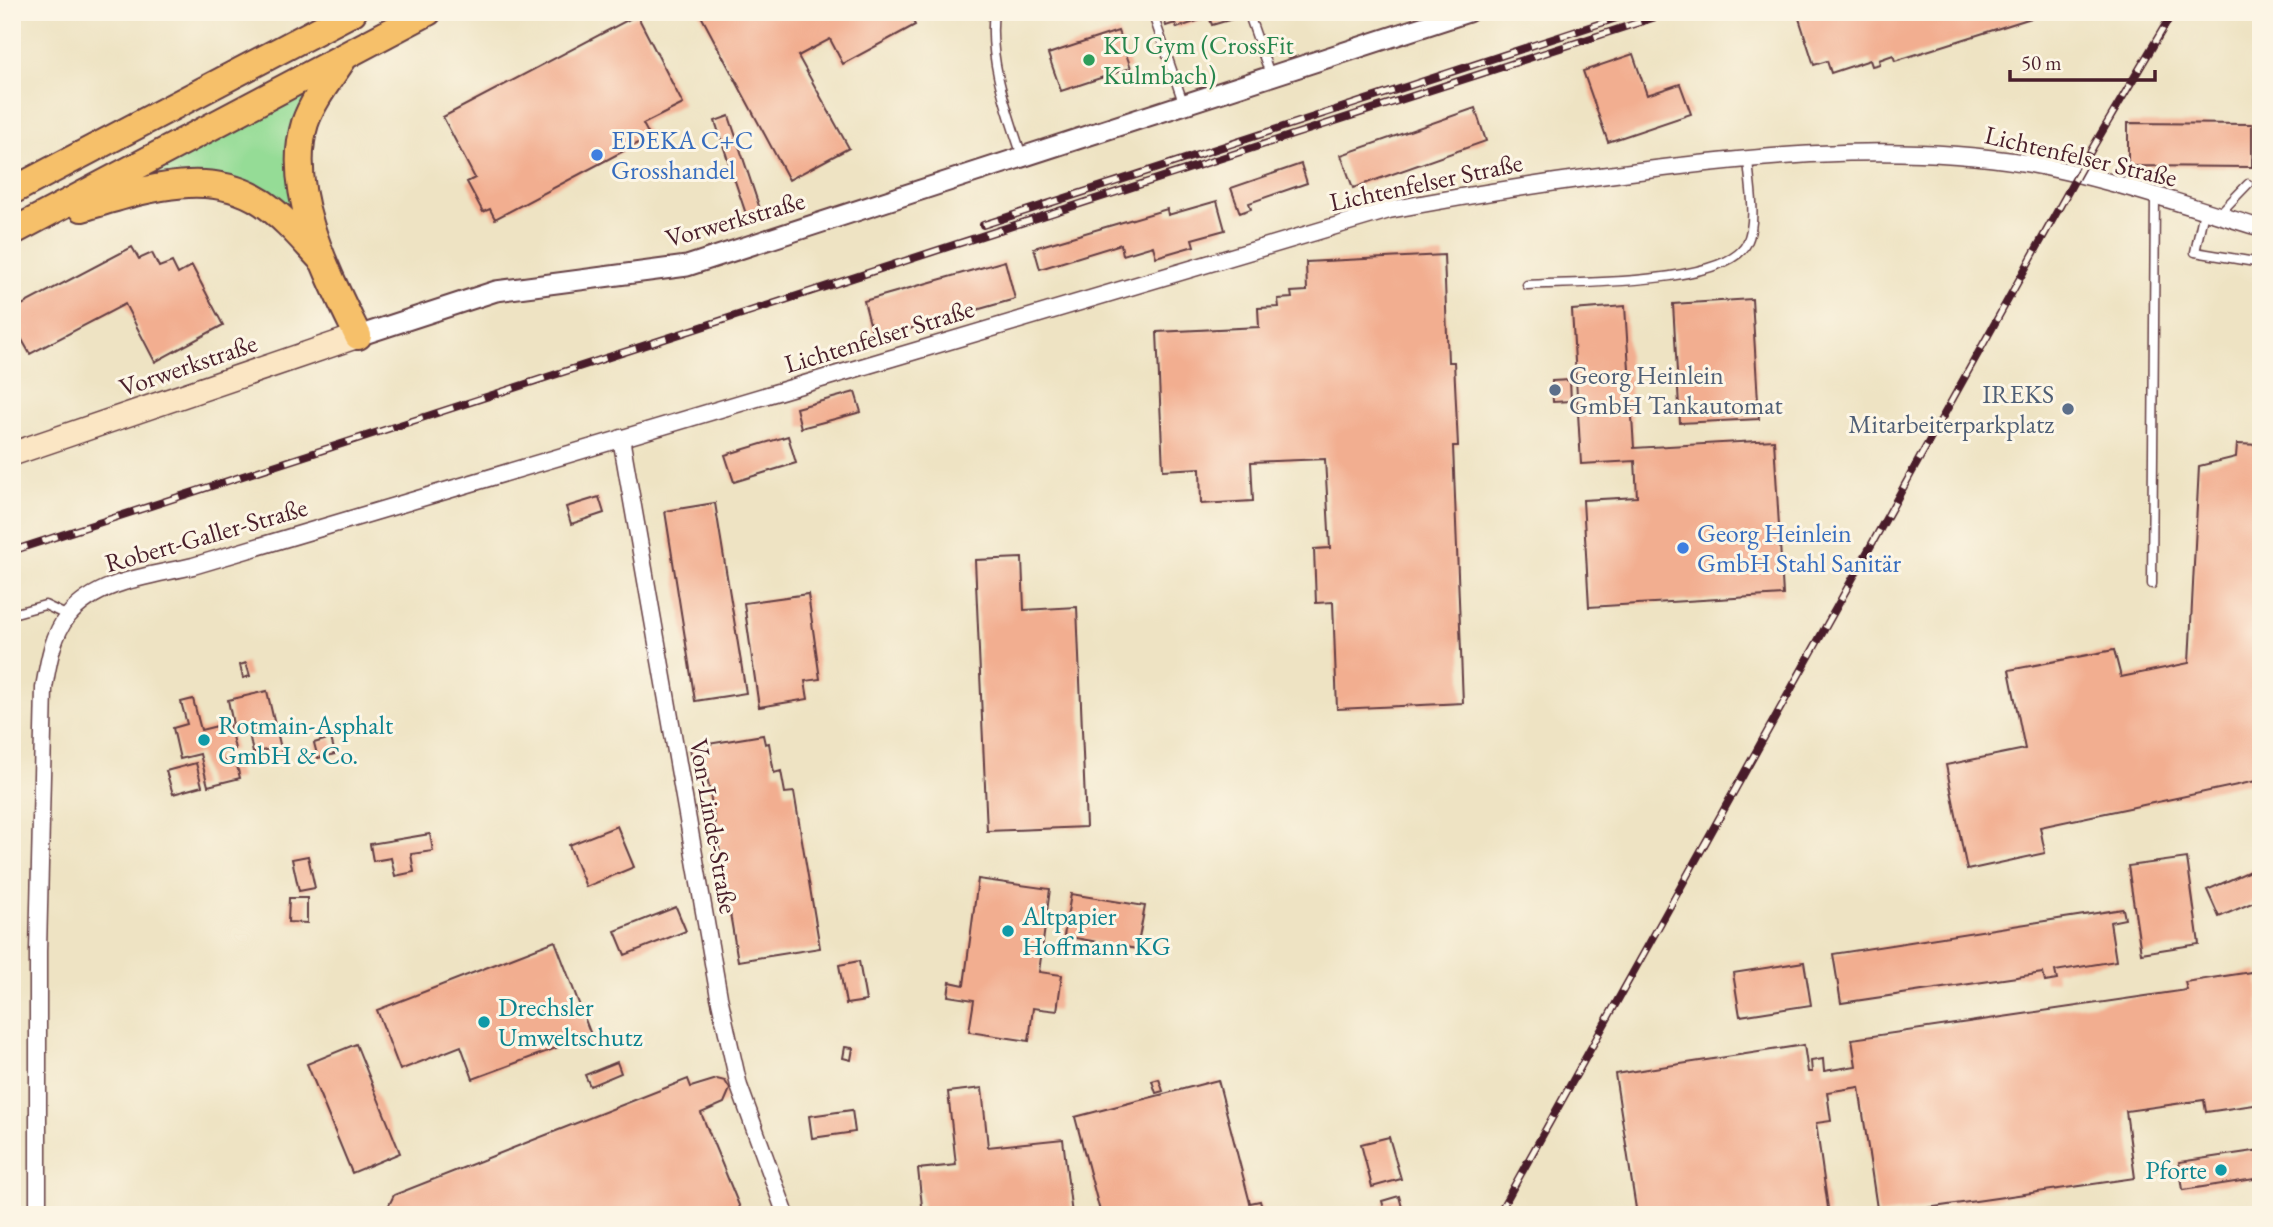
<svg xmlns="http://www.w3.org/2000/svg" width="2273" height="1227" viewBox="0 0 2273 1227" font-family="'EB Garamond',serif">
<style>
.green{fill:#95dc96;stroke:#707e60;stroke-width:2}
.building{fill:#f2ae90}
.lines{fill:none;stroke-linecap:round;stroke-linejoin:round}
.service-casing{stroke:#633c42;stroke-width:11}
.minor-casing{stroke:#633c42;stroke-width:19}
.tertiary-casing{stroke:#633c42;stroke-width:23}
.secondary-casing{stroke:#633c42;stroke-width:26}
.trunk-casing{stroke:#633c42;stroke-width:30}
.service{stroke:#fff;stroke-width:8}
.minor{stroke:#fff;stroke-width:16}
.tertiary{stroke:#fff;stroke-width:19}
.secondary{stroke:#fbe6c4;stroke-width:23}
.trunk{stroke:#f6c06b;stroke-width:26}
.rail-casing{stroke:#4a1f2b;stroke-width:8}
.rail{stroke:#fcf5e5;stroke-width:5;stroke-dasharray:16;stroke-linecap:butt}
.leisure-dot{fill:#2e9e5b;stroke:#fcf5e5;stroke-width:2.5}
.shop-dot{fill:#3f7fe0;stroke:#fcf5e5;stroke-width:2.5}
.service-dot{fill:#5c6f8a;stroke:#fcf5e5;stroke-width:2.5}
.culture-dot{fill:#0f9aa8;stroke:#fcf5e5;stroke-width:2.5}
.labels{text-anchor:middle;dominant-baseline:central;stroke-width:6;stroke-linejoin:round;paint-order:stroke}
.leisure-label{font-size:26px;fill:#27864d;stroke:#fcf5e5;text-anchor:start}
.shop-label{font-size:26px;fill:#366cbe;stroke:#fcf5e5;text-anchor:start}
.street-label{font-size:26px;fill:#4a1f2b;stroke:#fcf5e5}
.service-label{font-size:26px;fill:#4e5e75;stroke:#fcf5e5;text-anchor:start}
.culture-label{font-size:26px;fill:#0d838f;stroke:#fcf5e5;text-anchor:start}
</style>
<rect width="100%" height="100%" fill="#fcf5e5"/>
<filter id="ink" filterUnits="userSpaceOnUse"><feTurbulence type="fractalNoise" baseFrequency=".0143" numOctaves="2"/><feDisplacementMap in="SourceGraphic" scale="14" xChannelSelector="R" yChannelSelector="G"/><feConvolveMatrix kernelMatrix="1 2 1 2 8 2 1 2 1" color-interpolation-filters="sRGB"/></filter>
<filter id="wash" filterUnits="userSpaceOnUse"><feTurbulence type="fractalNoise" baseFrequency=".00686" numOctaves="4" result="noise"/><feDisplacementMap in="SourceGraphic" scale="28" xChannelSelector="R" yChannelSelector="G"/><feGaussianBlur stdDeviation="1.57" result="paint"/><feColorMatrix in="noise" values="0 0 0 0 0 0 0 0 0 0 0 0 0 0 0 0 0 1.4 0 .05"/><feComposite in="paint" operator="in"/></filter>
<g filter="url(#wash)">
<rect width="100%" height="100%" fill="#eee3c3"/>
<path class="green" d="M307 90 293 211 148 177 147 172Z"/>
<g id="blocks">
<path class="building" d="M699 12H909L915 25 843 64 830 39 798 56 849 148 789 180Z
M1162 12H1237L1239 17 1212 25 1209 17 1177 28 1175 23 1166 26Z
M1797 12H2047V13L1895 61 1893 55 1879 60 1880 64 1872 66 1870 60 1831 73 1827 61 1814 65Z
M637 15 683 104 643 124 650 137 495 219 490 209 483 212 467 182 475 178 443 117Z
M1118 31 1131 68 1061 91 1048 54Z
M1633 54 1647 95 1680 84 1691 114 1608 142 1583 71Z
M1475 108 1486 141 1353 188 1341 155Z
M729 116 762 215 748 220 715 121Z
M2128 123 2252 124V167L2128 166Z
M1301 164 1307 183 1249 203 1251 209 1240 213 1231 188Z
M1217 201 1225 230 1192 239 1194 246 1156 257 1153 246 1123 255 1121 244 1040 269 1034 248 1167 209 1168 215Z
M132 247 139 259 152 253 159 267 172 262 178 274 192 266 223 325 155 362 125 304 30 354 12 322V310Z
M1444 255 1448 362H1454L1458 446H1453L1463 703 1337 709 1333 602 1316 603 1314 549 1330 548 1325 459 1251 462 1253 501 1201 504 1200 468 1163 470 1157 332 1259 327 1258 308 1279 307 1278 299 1292 298 1291 292 1307 291 1306 262Z
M1005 261 1015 299 874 339 864 301Z
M1752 299 1759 419 1680 423 1673 304Z
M1625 306 1634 448 1774 440 1783 595 1589 607 1583 500 1637 497 1635 461 1581 464 1572 310Z
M1570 380 1571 401 1553 402 1552 381Z
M855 392 861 412 801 428 796 408Z
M788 436 796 463 734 482 725 455Z
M2237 444 2261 445V780L2040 827 2045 853 1967 870 1946 765 2025 749 2009 670 2114 650 2121 677 2189 663 2199 466 2236 457Z
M599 497 604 513 571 524 566 507Z
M715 503 746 693 695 701 665 511Z
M1022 558 1024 610 1077 607 1086 827 987 831 975 560Z
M808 594 820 679 805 681 808 699 759 707 744 603Z
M246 663 250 676 243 678 240 665Z
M267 691 275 725 235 734 228 700Z
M193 699 201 730 229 723 235 749 217 753 219 762 235 758 240 778 208 786 200 754 180 759 173 728 187 724 181 702Z
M276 727 282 753 272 755 270 749 253 753 249 733Z
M763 735 765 744 769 743 774 773 781 771 785 793 794 792 820 948 738 961 704 758 692 760 690 747Z
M331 738 335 754 318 758 314 743Z
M196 763 202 786 173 794 166 771Z
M617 826 634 867 586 887 569 845Z
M430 834 433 851 411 854 414 872 395 876 391 858 373 861 370 844Z
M308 856 315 888 299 891 292 859Z
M2187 858 2199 944 2141 953 2128 866Z
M2261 866V904L2256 906 2254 902 2219 917 2207 890Z
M978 879 1050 889 1039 972 1062 975 1057 1011 1033 1008 1029 1041 969 1032 974 1000 948 996 950 982 964 985Z
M1071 894 1145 906 1137 949 1064 936Z
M289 898H307V923L288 922Z
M676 907 686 931 625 955 615 931Z
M2123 909 2125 919 2110 922 2116 961 2055 971 2057 980 2045 982 2043 973 1841 1003 1833 954Z
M555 941 591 1035 473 1079 461 1046 400 1070 377 1010Z
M859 961 866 1001 846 1004 839 965Z
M1804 962 1811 1005 1740 1016 1733 973Z
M2258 971 2261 1104 2206 1112 2204 1100 2126 1111 2135 1178 1878 1215 1859 1087 1827 1092 1831 1121 1816 1123 1829 1215H1637L1615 1074 1804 1045 1808 1072H1812L1811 1061 1823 1059 1824 1071 1856 1066 1852 1039 2187 990 2185 982Z
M356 1044 400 1153 352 1173 307 1064Z
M845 1047 853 1048 851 1060 843 1058Z
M617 1062 621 1073 590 1086 585 1075Z
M688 1079 691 1087 717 1079 725 1081 730 1089 724 1103 701 1113 743 1215H384L394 1195Z
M1159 1079 1163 1091 1156 1093 1152 1081Z
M1218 1080 1250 1203 1260 1201 1264 1215H1101L1075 1117Z
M982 1088 988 1147 1063 1139 1072 1215H923L918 1169 956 1165 948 1092Z
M852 1110 855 1132 812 1138 809 1116Z
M1389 1137 1401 1179 1372 1187 1361 1144Z
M2261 1150V1178L2183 1190 2179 1162Z
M1399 1196 1404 1215H1386L1382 1201Z"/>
</g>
</g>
<g filter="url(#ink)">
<use href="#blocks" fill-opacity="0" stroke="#633c42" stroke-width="2"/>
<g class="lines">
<g class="service-casing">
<path id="service" d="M994 12C988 60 1007 110 1022 156
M1152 12 1184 105
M1248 12 1271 77
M2204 211 2195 252 2261 263
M2219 214 2248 184
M1527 285C1572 282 1727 286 1747 243 1758 219 1749 183 1748 158
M2152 584 2155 197
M12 614 45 605 68 616"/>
</g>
<g class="minor-casing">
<path id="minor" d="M621 438 719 997 739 1086 786 1215
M38 1215V952L44 688C48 665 52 635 68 616 98 580 151 576 193 566L1389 210C1483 192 1577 178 1672 167 1789 153 1909 144 2026 163 2105 177 2184 205 2261 228"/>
</g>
<g class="tertiary-casing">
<path id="tertiary" d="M358 336 496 291 687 266 1468 12"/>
</g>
<g class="secondary-casing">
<path id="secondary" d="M12 454 358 336"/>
</g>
<g class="trunk-casing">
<path id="trunk" d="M343 59C330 79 313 100 305 123 284 191 329 276 358 336
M12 191 353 12
M82 208C140 191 208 166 263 203 286 219 303 240 321 259
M12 232 428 12"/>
</g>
<use href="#service" class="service"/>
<use href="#minor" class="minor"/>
<use href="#tertiary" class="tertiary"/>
<use href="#secondary" class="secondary"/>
<use href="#trunk" class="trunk"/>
<g class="rail-casing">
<path id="rail" d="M983 225 1635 12
M12 551 1671 12
M1498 1215 2093 147 2173 12"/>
</g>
<use href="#rail" class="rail"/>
</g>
</g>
<circle class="leisure-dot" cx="1089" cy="60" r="7"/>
<g class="shop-dot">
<circle cx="597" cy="155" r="7"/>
<circle cx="1683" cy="548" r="7"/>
</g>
<g class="service-dot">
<circle cx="1555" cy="390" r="7"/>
<circle cx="2068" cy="409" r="7"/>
</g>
<g class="culture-dot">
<circle cx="204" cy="740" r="7"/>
<circle cx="1008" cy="931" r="7"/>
<circle cx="484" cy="1022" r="7"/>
<circle cx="2221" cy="1170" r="7"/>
</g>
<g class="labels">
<g class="leisure-label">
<text x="1103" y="45">KU Gym (CrossFit<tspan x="1103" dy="30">Kulmbach)</tspan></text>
</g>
<g class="shop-label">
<text x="611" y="140">EDEKA C+C<tspan x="611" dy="30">Grosshandel</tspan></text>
<text x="1697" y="533">Georg Heinlein<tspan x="1697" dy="30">GmbH Stahl Sanitär</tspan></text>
</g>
<g class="street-label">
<text transform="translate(2081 156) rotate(13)">Lichtenfelser Straße</text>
<text transform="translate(1426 182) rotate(-12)">Lichtenfelser Straße</text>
<text transform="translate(735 219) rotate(-16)">Vorwerkstraße</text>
<text transform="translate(879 336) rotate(-17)">Lichtenfelser Straße</text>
<text transform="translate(188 365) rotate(-19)">Vorwerkstraße</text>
<text transform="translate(206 535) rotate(-16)">Robert-Galler-Straße</text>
<text transform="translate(714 826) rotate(80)">Von-Linde-Straße</text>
</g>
<g class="service-label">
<text x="1569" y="375">Georg Heinlein<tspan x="1569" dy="30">GmbH Tankautomat</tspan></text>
<text x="2054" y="394" text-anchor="end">IREKS<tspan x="2054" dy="30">Mitarbeiterparkplatz</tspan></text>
</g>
<g class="culture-label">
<text x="218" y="725">Rotmain-Asphalt<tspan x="218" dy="30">GmbH &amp; Co.</tspan></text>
<text x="1022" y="916">Altpapier<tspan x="1022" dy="30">Hoffmann KG</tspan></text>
<text x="498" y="1007">Drechsler<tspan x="498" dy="30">Umweltschutz</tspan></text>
<text x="2207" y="1170" text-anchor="end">Pforte</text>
</g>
</g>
<rect width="2273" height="1227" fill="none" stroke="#fcf5e5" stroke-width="42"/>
<path d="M2010 70v10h145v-10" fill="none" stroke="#4a1f2b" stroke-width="3.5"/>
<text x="2021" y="70" font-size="21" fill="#4a1f2b" stroke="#fcf5e5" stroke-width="5" paint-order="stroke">50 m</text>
</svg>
